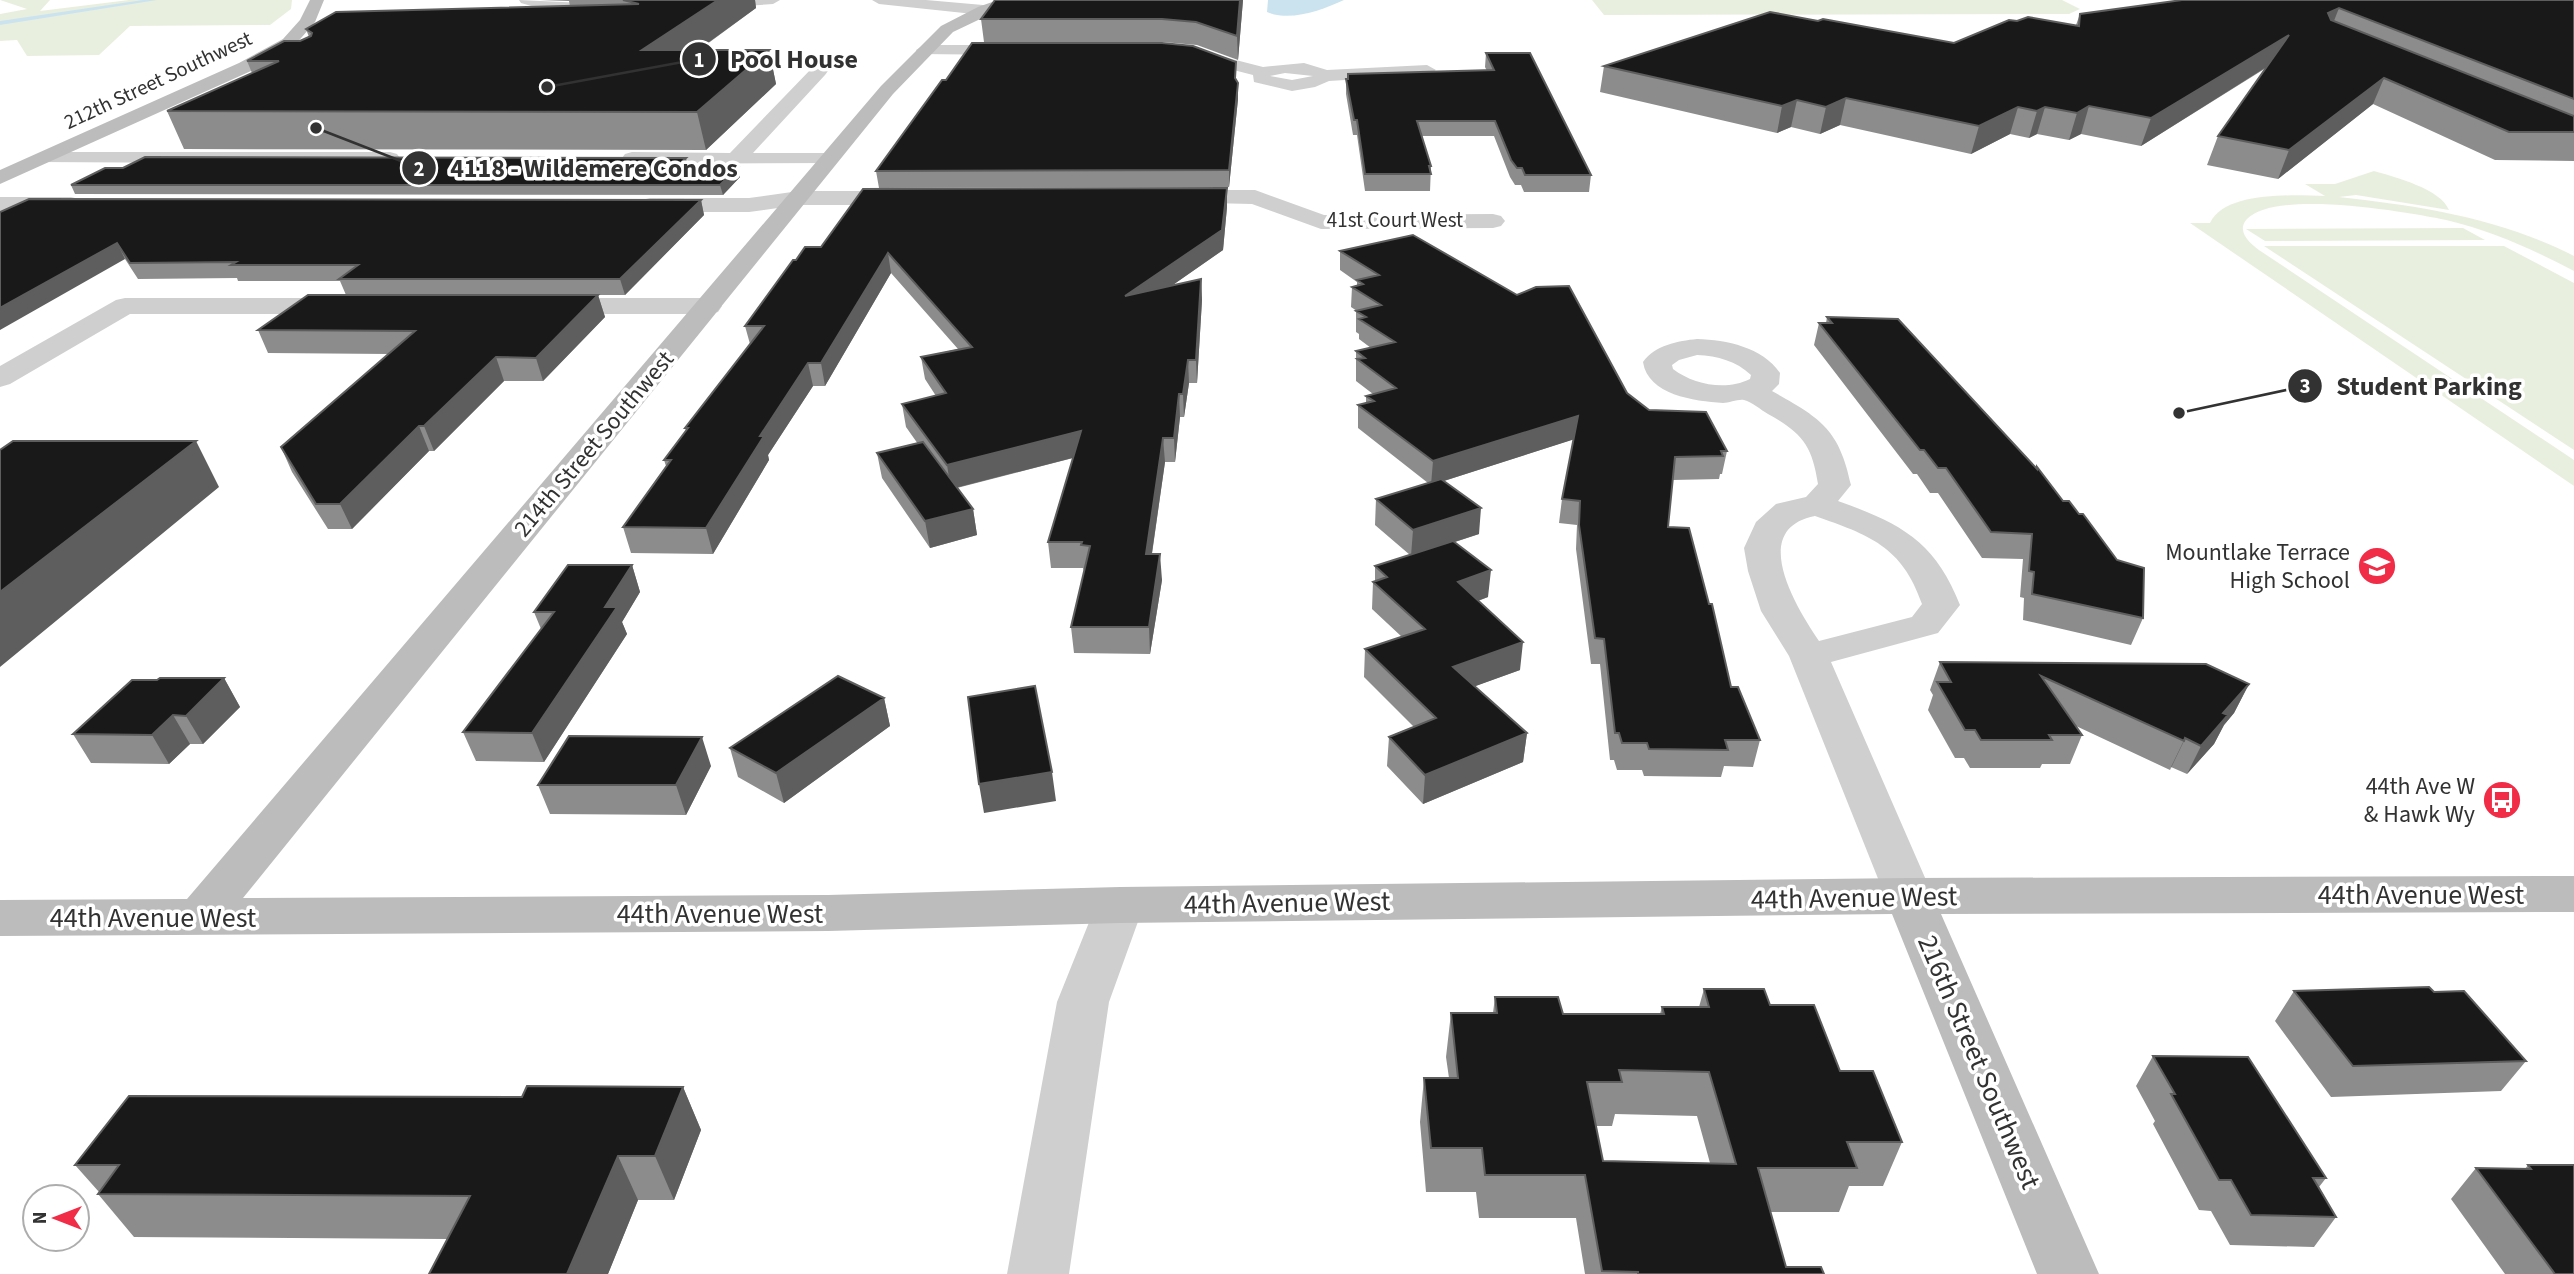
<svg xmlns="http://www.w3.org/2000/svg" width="2574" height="1274" viewBox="0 0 2574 1274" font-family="'Source Sans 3',sans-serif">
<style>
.green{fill:#e9efdf}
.water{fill:#cbe3ef}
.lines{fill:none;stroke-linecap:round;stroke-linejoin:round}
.stream{fill:#cbe3ef;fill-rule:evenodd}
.street{fill:#cfcfcf;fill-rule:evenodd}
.secondary{fill:#bcbcbc;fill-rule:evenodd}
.wall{fill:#8c8c8c;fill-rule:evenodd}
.shaded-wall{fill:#5e5e5e}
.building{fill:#191919;stroke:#5e5e5e;stroke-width:2;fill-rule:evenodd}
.labels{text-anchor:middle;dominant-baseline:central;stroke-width:7;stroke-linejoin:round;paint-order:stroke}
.far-street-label{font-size:21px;fill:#323232;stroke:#fff}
.street-label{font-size:24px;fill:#323232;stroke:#fff}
.poi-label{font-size:24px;fill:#323232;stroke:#fff;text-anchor:end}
.near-street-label{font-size:28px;fill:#323232;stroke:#fff}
.leader{fill:none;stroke:#323232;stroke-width:2.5}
.callout-dot{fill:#323232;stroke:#fff;stroke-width:2.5}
.mark-label{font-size:21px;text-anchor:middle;font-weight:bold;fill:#fff}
.callout-label{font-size:26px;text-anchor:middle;font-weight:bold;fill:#323232;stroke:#fff;stroke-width:7;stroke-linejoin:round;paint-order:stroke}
</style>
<rect width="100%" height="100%" fill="#fff"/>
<path class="green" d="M0 0H50L40 11 129 0H292L291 9 270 25 130 26 99 55 27 56 17 40 0 41V14L27 9Z
M1592 0H2062L2080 9 2069 14 1604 15Z
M2374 171C2395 177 2441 189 2449 210L2356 195 2339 197C2420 206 2500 218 2574 256V271C2532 249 2492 231 2446 220 2407 212 2276 189 2247 219 2235 232 2252 245 2262 252L2574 460V486L2190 223H2210C2225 191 2294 195 2325 196L2305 184H2335Z
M2463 228 2485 240 2265 241 2246 229Z
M2264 246H2504L2574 283V450Z"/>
<path class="water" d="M1268 0H1344C1322 10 1291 22 1267 12Z"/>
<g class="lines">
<path class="stream" d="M143 0H157L0 25V21Z"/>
<path class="street" d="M519 0 606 4 614 9 606 14 549 11 521 3Z
M780 0 773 4 702 9 694 4 700 0Z
M872 0H926L983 5 991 10 983 15 879 4Z
M924 45H1020L1028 50 1020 55 918 54 916 50Z
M1189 48 1263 67 1304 63 1327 70 1427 65 1436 70 1427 75 1329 81 1315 87 1292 91 1254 82 1253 75 1183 57 1181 53ZM1285 73 1313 76 1292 80 1270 76Z
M819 66 825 67 828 71 825 75 753 153H828L835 155 838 159 835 163 632 164 625 162 622 158 625 154 632 152 730 153 813 67Z
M46 152H390L397 154 400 158 397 162 390 164 39 162 36 158 39 154Z
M1174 190H1255L1324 215 1493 214 1501 216 1505 221 1501 226 1493 228 1321 229 1252 204 1166 202 1163 197 1166 192Z
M799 191H907L915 193 918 198 915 203 907 205H799L749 212H650L642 210 639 205 642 200 650 198H749Z
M0 197H71L79 199 82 204 79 209 71 211H0Z
M125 298H346L355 300 359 306 355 312 346 314H130L10 384 0 387V366L116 300Z
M550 298H709L718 300 722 306 718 312 709 314H550L541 312 537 306 541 300Z
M1697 339C1727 340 1762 347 1780 373L1779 384 1772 391C1820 418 1839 428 1851 485L1838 501C1900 523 1935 541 1960 605L1938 633 1831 662 1933 896 1926 908 1909 914 1892 908 1885 896 1789 656 1761 611 1748 571 1744 548 1756 522 1776 504 1806 497 1818 484C1812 445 1802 433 1768 414 1761 410 1752 402 1744 400 1738 399 1729 403 1723 403 1694 401 1648 395 1643 362 1655 345 1678 341 1697 339ZM1697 355C1718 356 1736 361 1751 375L1750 379C1726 391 1694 385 1673 369L1672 365 1679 360ZM1815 516C1869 535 1902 546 1922 604L1912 617 1819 641C1796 607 1748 529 1815 516Z
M1120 887 1137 892 1144 905 1109 1002 1069 1274H1007L1057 1002 1096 905 1103 892Z"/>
<path class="secondary" d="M310 0H324L315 22 295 45 251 71 0 184V170L239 63 283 39 300 20Z
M998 0H1020L953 32 893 94 243 898 828 895 1120 887 1909 878 2574 876V912L1941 914 2099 1274H2037L1892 914 1120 923 828 931 0 936V900L187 899 881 86 941 26 978 7Z"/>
</g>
<path class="wall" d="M540 0H755L756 8 699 50H769L776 84 706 150 184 149 167 111 252 73 247 61 309 37 306 29 570 6 569 1Z
M995 0H1243L1238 60 1197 45 1163 42H984L981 19Z
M2574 0V161L2495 160 2373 104 2278 179 2207 165 2218 136 2266 68 2141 146 2081 134 2069 140 2037 134 2029 138 2010 134 1971 154 1840 125 1820 134 1791 127 1777 133 1600 92 1604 66 1818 21 1954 43 2017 21 2076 25 2080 14Z
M1486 53 1591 175 1589 192H1524L1521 185H1515L1510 177 1494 136H1422L1431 166 1430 191H1365L1357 135H1353L1346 94V79H1348V74L1487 71 1485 67Z
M1236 80 1238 99 1229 187 879 188 876 171Z
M688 167H738L740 177 723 195 75 194 71 185Z
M701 200 704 215 625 295H598L605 317 543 381H504L434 451H429L352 529H328L292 472 281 447 389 354 268 353 258 330 346 295 340 281H238L237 278 138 279 125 259 0 212Z
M1227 207 1223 250 1171 286 1201 279 1202 300 1197 383H1189L1184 417H1180L1175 462H1165L1152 554 1162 580 1150 654 1074 653 1071 627 1084 571 1083 568H1051L1048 542 1073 458 957 488 973 509 977 535 930 548 882 478 877 453 918 444 906 427 902 404 936 396 925 379 921 357 958 349 891 273 825 386H813L768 455 769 460 713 554 631 553 623 527 666 466 664 460 686 431 685 428 750 344 745 326 796 260 821 247Z
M1340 251 1627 393 1649 410 1727 451 1722 474H1720L1719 479 1673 480 1668 527 1731 687 1760 740 1753 767 1724 766 1721 777 1644 776 1642 770H1617L1614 760H1610L1600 664H1591L1576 549 1577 525 1559 523 1562 499 1574 439 1444 481 1479 534 1455 542 1488 597 1478 601 1520 670 1475 686 1527 733 1523 762 1423 804 1387 766 1389 737 1414 727 1364 677 1365 649 1402 637 1372 609 1373 582 1375 581V566L1410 555 1375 525 1376 499 1428 483 1358 428V405L1366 403V396L1373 394 1356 381V351L1371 348 1359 339V334L1356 332V311H1357L1351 307 1352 287 1357 285V282L1340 270Z
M1827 317 2143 618 2131 645 2023 620 2024 598 2020 597 2023 559 1982 558 1938 493H1930L1917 474H1913L1814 345 1819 323H1826Z
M632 565 640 592 622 622 627 634 544 762 476 761 463 732 541 629 534 612Z
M1940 662 2249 684 2234 713 2224 725 2214 744 2187 774 2171 767 2170 770 2076 726 2082 735 2070 764H2042L2040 768H1970L1964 758H1955L1928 710 1933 695 1930 690Z
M224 678 240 707 203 744H190L169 764 91 763 73 734 157 680Z
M884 698 890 726 784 803 738 777 730 748Z
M711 766 686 815 550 814 538 785Z
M1704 989 1770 1005 1840 1071 1902 1142 1883 1186H1849L1839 1212H1770L1786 1267 1824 1274H1585L1576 1218H1479L1476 1192H1426L1420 1122 1424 1078H1449L1446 1057 1451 1013H1493L1495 997 1563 1014H1660L1662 1007H1699ZM1615 1114 1697 1116 1710 1163 1603 1161 1596 1126H1612Z
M2294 991 2434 992 2526 1061 2501 1091 2331 1097 2275 1021Z
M2153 1056 2326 1178 2319 1187 2336 1217 2314 1247 2230 1245 2211 1211 2199 1210 2153 1124 2155 1121 2136 1086Z
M683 1087 701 1130 674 1200H638L608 1274H429L447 1239 134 1237 98 1194 99 1192 75 1165 522 1097Z
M2528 1165H2574V1274H2505L2451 1199 2476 1168 2525 1169Z"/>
<path class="shaded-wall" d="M718 0H755L756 8 651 84 642 50Z
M1240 0H1243L1238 60 1237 36Z
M2339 8 2330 31 2328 13Z
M2289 35 2279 59 2141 146 2151 118Z
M769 50 776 84 706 150 697 112Z
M2384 78 2373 104 2278 179 2289 150Z
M1238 83V99L1229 187V170Z
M1846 98 1840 125 1820 134 1826 107Z
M1797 100 1791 127 1777 133 1782 106Z
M2089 106 2081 134 2069 140 2077 113Z
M2018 107 2010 134 1971 154 1979 126Z
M2045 107 2037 134 2029 138 2037 111Z
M686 158 688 167H676Z
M738 167 740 177 723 195 720 185Z
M1227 188V207L1223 250 1127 317 1125 296Z
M701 200 704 215 625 295 620 279Z
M117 243 125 259 0 330V308Z
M888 253 891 273 825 386 821 363Z
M1201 279 1202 300 1197 383 1196 360Z
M598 295 605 317 543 381 536 358Z
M496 357 504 381 434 451 424 426Z
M1188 360 1189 383 1184 417 1183 394Z
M808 363 813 386 768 455 769 460 713 554 706 528 760 436Z
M1179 394 1180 417 1175 462 1174 438Z
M1578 416 1575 439 1431 485 1433 461Z
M419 426 429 451 352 529 340 504Z
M1081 431 1084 455 951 489 947 465Z
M1163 438 1165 462 1148 580 1146 554Z
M196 441 219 487 0 667V592Z
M1481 508 1479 534 1411 556 1413 530Z
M973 509 977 535 930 548 925 521Z
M1160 554 1162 580 1150 654 1149 627Z
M632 565 640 592 622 622 627 634 544 762 532 733 605 607Z
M1491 570 1488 597 1455 609 1458 582Z
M1523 642 1520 670 1451 695 1453 667Z
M224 678 240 707 203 744 186 716Z
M2249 684 2234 713 2224 725 2214 744 2187 774 2201 746 2223 713Z
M884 698 890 726 784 803 776 773Z
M173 715 190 744 169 764 152 735Z
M1527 733 1523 762 1423 804 1425 775Z
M702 737 711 766 686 815 676 785Z
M2185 738 2171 767 2170 770 2184 741Z
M1052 772 1056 801 984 813 979 784Z
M683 1087 701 1130 674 1200 655 1156Z
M618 1156 638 1200 608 1274H567Z"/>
<path class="building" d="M623 0H718L642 50H769L697 112 167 111 279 61H247L284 41H300L311 36 312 33 306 29 336 12 639 4Z
M995 0H1240L1237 36 1196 22 1162 19H981Z
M2182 0H2574V99L2339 8 2328 13 2331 20 2574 116V132H2509L2384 78 2289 150 2218 136 2289 35 2151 118 2089 106 2077 113 2045 107 2037 111 2018 107 1979 126 1846 98 1826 107 1797 100 1782 106 1604 66 1770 12 1818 21 1823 19 1954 43 2009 20 2017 21 2028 17 2079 26 2080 14Z
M972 43H1162L1193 46 1236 62 1235 78 1238 83 1229 170 876 171 942 80H946Z
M1486 53H1530L1591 175H1525L1522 168H1517L1511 160 1495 121H1417L1431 166H1429L1431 174H1365L1357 120H1354L1346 79H1348V74L1494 70Z
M145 157 686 158 676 167H738L720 185H71L105 168H123Z
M1227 188 1222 230 1125 296 1201 279 1196 360H1188L1183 394H1179L1174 438H1163L1146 554H1160L1149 627H1071L1090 546 1081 545 1082 542H1048L1081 431 947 465 902 404 946 393 921 357 972 347 888 253 821 363H808L760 436H764L706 528 623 527 671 460H664L688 428H685L764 326H745L793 260H796L805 247H821L863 189Z
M29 199 701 200 620 279H339L358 265H231L236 262 130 263 117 243 0 308V212Z
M1413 235 1517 295 1536 287 1569 286 1627 393 1649 410 1706 412 1727 451H1721L1723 456 1675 457 1668 527 1689 528 1709 604H1712L1731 687H1738L1760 740H1725L1728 750 1649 749 1647 743H1622L1619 733H1615L1604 639 1595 638 1579 525 1580 501 1562 499 1578 416 1433 461 1358 405 1374 401 1366 396 1396 388 1357 359 1365 358 1356 351 1395 342 1359 319 1366 317 1356 311 1381 305 1352 287 1363 284 1357 280 1379 275 1340 251Z
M308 295H598L536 358 496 357 424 426H419L340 504H316L281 447 415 331 258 330Z
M1827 317 1898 319 2037 469V467L2063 501H2069L2079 514H2083L2117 560 2144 568 2143 618 2032 594 2034 572 2029 571 2032 534 1991 532 1946 468H1938L1924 450H1920L1819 323H1832Z
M13 441H196L0 592V450Z
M923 442 973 509 925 521 877 453Z
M1441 479 1481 508 1413 530 1376 499Z
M1453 541 1491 570 1458 582 1523 642 1453 667 1527 733 1425 775 1389 737 1436 718 1365 649 1425 629 1373 582 1387 577 1375 566Z
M568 565H632L605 607H617L532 733 463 732 554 612H534Z
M1940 662 2206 664 2249 684 2223 713 2228 715 2201 746 2185 738 2184 741 2041 676 2082 735H2049L2052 740H1981L1975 730H1965L1937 682H1951Z
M838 676 884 698 776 773 730 748Z
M160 678H224L186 716 173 715 152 735 73 734 132 680H157Z
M1035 686 1052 772 979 784 968 697Z
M569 736 702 737 676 785H538Z
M2429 987 2434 992 2464 991 2526 1061 2353 1066 2294 991Z
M1704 989H1764L1770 1005H1814L1840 1071H1873L1902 1142H1847L1857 1168H1758L1786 1267H1821L1824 1274H1638V1272L1602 1271 1585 1175H1485L1482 1148H1431L1424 1078H1458L1451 1013H1497L1495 997H1558L1563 1014H1664L1662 1007H1709ZM1619 1070 1709 1072 1736 1164 1603 1161 1587 1082H1622Z
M2153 1056 2248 1057 2326 1178H2313L2336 1217 2251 1215 2231 1180H2219L2171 1094H2175Z
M527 1086 683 1087 655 1156H618L567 1274H429L470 1196 98 1194 119 1165H75L129 1096 522 1097Z
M2528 1165H2574V1274H2555L2476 1168 2531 1169Z"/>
<defs>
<g id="school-disc" transform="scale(2.0125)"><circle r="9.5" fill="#f02c46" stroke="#fff"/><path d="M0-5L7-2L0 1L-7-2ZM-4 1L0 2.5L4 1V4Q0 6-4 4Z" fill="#fff"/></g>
<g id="bus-disc" transform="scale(2.0125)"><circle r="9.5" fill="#f02c46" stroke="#fff"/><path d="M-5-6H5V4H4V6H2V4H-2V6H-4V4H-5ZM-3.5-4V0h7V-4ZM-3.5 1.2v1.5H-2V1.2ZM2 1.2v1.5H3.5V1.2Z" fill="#fff"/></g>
</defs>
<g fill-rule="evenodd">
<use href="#school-disc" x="2377" y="566"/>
<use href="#bus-disc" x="2502" y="800"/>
</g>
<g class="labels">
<g class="far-street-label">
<text transform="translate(158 80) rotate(-25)">212th Street Southwest</text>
<text x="1395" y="220">41st Court West</text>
</g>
<g class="street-label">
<text transform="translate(594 444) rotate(-50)">214th Street Southwest</text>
</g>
<g class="poi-label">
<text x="2350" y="552">Mountlake Terrace<tspan x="2350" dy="28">High School</tspan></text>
<text x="2475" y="786">44th Ave W<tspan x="2475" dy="28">&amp; Hawk Wy</tspan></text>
</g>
<g class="near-street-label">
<text x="2421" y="895">44th Avenue West</text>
<text transform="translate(1854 898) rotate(-1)">44th Avenue West</text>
<text transform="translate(1287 903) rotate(-1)">44th Avenue West</text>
<text x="720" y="914">44th Avenue West</text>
<text x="153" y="918">44th Avenue West</text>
<text transform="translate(1979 1062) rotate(67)">216th Street Southwest</text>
</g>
</g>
<path class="leader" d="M547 87L699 59M316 128L419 168M2179 413L2305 386"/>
<g class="callout-dot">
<circle cx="547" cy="87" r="7"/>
<circle cx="316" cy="128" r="7"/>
<circle cx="2179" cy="413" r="7"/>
<circle cx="699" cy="59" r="18"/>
<circle cx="419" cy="168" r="18"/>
<circle cx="2305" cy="386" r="18"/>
</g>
<g class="mark-label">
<text x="699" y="67">1</text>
<text x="419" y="176">2</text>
<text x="2305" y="393">3</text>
</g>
<g class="callout-label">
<text x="794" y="68">Pool House</text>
<text x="594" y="177">4118 - Wildemere Condos</text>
<text x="2429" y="395">Student Parking</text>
</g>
<g transform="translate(56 1218) rotate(270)"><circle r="33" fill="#ffffff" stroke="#adadad" stroke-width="2"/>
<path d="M0-5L12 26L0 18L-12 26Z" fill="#f02c46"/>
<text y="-10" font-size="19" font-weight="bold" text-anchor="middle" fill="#323232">N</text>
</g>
</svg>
